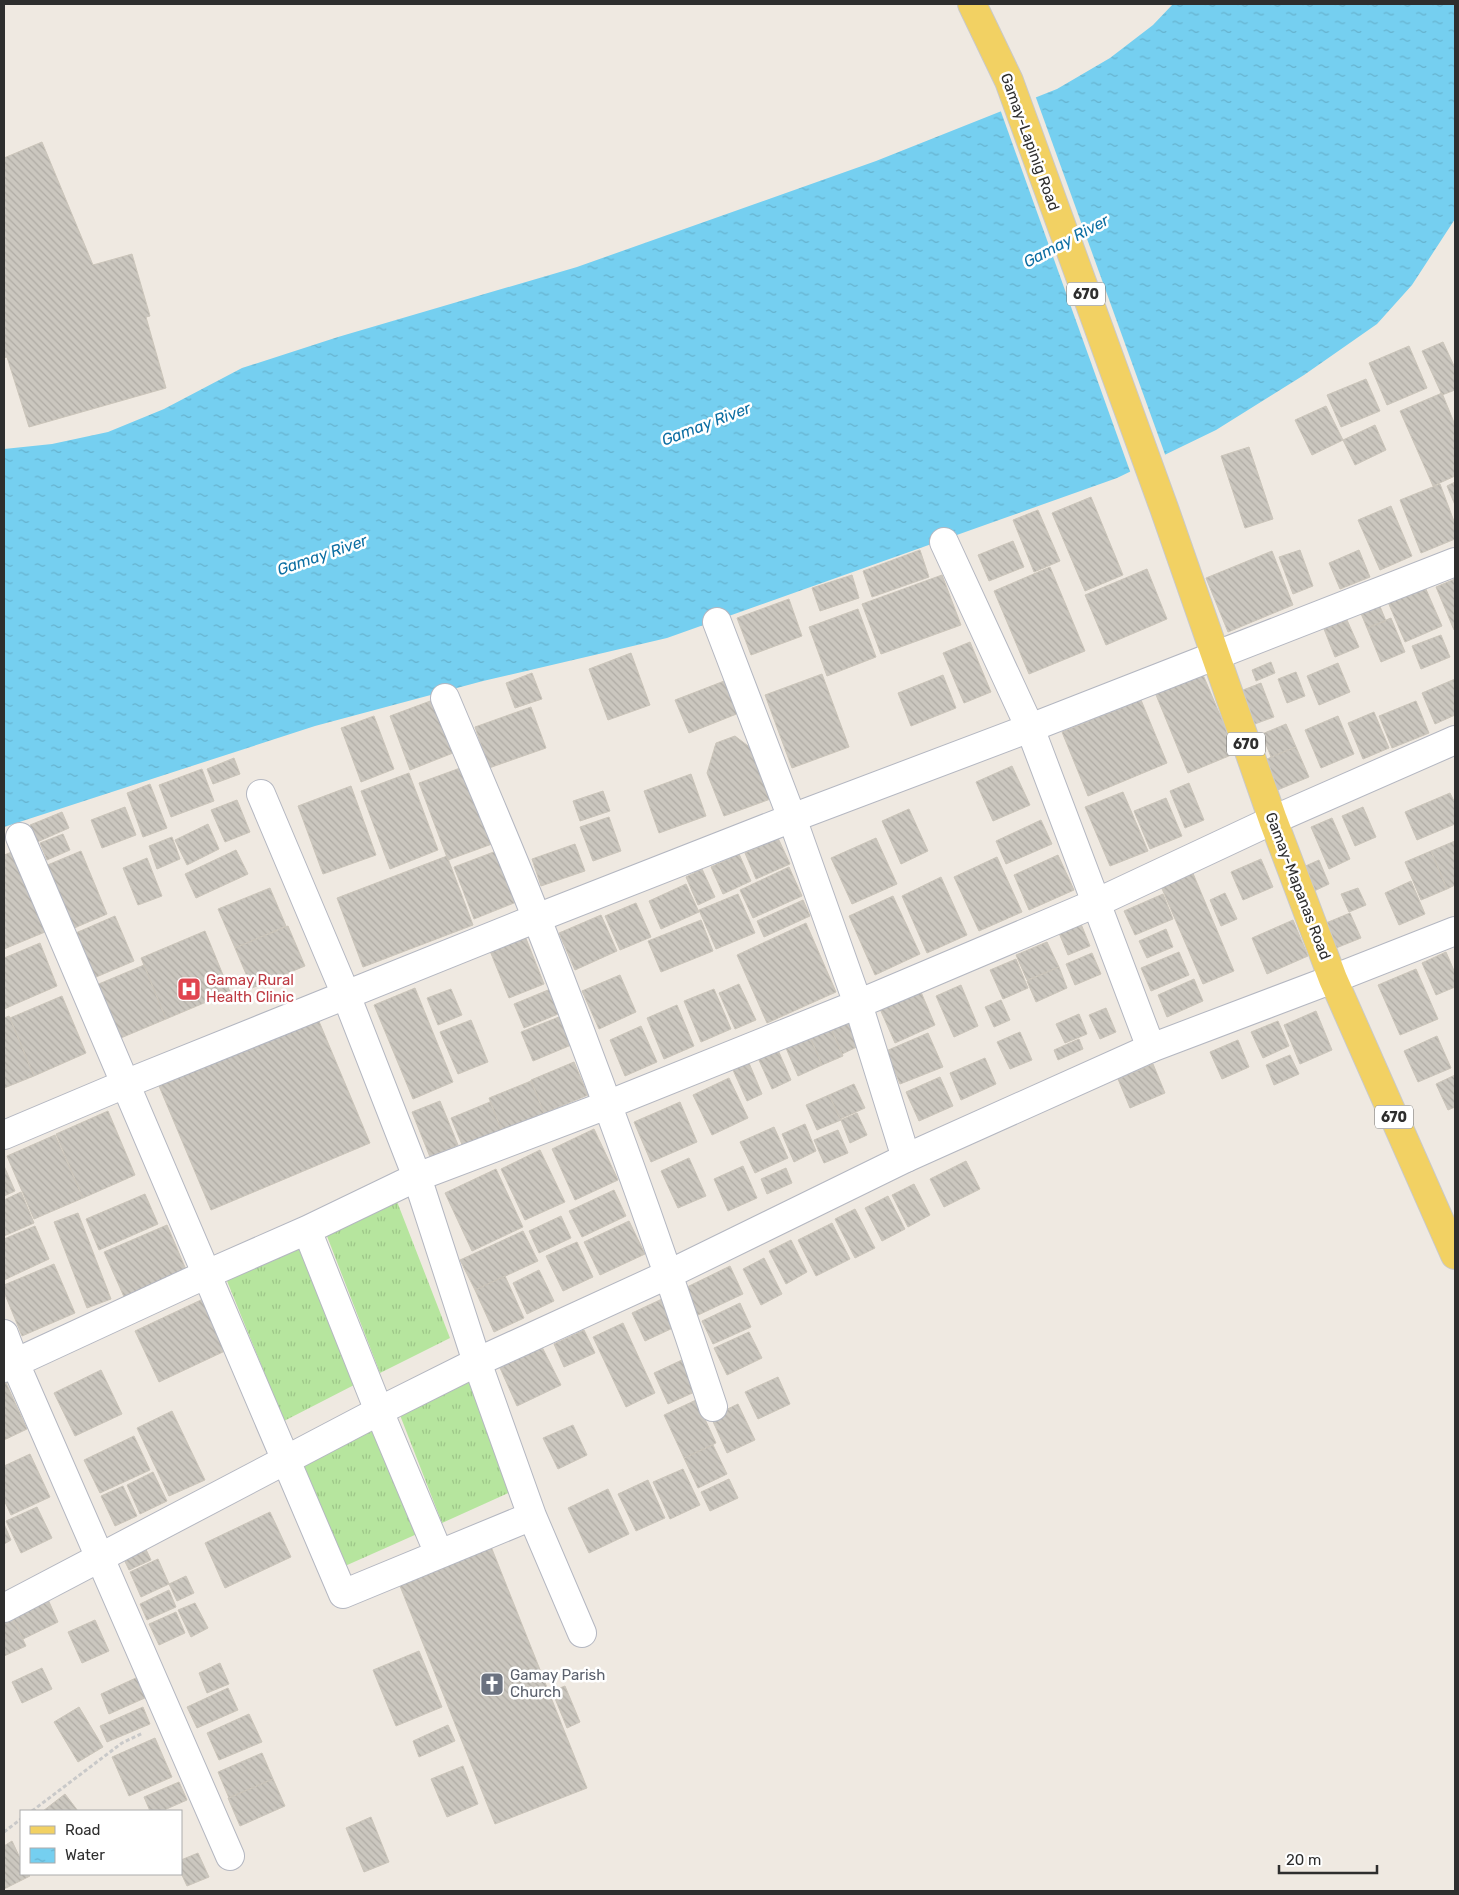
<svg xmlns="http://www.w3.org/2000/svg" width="1459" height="1895" viewBox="0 0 1459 1895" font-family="Rubik,sans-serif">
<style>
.grass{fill:url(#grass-tufts)}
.water{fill:url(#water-ripples)}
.pier{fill:#efe9e1}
.building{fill:url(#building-back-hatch);stroke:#cbc5ba}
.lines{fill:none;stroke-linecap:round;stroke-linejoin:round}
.street-casing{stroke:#b4b7c1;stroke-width:30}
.secondary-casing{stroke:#b4b7c1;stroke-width:30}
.primary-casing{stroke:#c9c9c9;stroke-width:30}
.path{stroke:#c9c9c9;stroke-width:3;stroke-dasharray:4 2.5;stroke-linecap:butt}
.street{stroke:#fff;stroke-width:28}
.secondary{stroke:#fff;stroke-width:28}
.primary{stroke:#f2d163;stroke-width:28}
.labels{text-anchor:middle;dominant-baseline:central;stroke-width:5;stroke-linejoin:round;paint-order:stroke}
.shield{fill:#fff;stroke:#6d6d6d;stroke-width:1}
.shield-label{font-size:14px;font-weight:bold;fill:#2e2e2e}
.street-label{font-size:15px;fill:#2e2e2e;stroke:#fff}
.health-label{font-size:15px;fill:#be3a42;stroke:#fff;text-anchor:start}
.worship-label{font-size:15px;fill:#5b616d;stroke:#fff;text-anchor:start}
.water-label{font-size:16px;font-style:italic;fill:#0d6fa3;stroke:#fff}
</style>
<defs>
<pattern id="grass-tufts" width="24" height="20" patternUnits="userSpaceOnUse" patternTransform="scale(1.25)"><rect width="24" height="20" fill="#b6e59e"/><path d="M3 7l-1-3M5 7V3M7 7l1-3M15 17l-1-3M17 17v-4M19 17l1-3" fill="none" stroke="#9dc588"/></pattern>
<pattern id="water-ripples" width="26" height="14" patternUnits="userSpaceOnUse" patternTransform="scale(1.25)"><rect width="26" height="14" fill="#75cff0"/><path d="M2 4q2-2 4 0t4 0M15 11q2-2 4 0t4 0" fill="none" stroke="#66b2ce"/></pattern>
<pattern id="building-back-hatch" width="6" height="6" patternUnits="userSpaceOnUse" patternTransform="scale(1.25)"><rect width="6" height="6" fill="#cbc7bf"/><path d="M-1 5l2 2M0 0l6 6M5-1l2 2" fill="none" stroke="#afaba4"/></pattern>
</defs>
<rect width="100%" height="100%" fill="#efe9e1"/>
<path class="grass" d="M396 1199 450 1338 380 1373 325 1231Z
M301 1242 356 1384 284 1421 225 1276Z
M468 1376 515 1490 442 1523 398 1410Z
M373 1423 417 1534 345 1566 301 1459Z"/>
<path class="water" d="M1173 4H1455V219L1412 285 1377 324 1304 375 1216 430 1117 478 667 638 483 681 315 726 4 827V449L52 444 108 432 164 409 242 368 338 337 577 267 876 161 1057 89 1110 58 1153 25Z"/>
<path class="pier" d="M1035 95 1166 457 1131 474 1000 109Z"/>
<path class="building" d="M42 142 93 265 132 254 150 316 146 317 166 388 29 427 7 357 4 358V158Z
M1443 342 1455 368V390L1442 395 1422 351Z
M1409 346 1427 388 1387 405 1369 363Z
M1366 379 1380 411 1341 427 1327 395Z
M1442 393 1455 425V476L1433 486 1400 411Z
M1326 406 1343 440 1312 455 1295 420Z
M1375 425 1386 450 1355 465 1343 440Z
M1249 447 1273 519 1245 528 1221 456Z
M1455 482V505L1447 486Z
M1440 484 1455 524V539L1421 553 1400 500Z
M1091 497 1123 575 1085 591 1052 513Z
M1391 506 1412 556 1380 570 1358 520Z
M1038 510 1060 561 1034 572 1013 520Z
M1013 541 1024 567 989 581 978 555Z
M920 550 929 577 872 597 863 571Z
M1300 550 1313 586 1293 594 1279 557Z
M1359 550 1370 577 1340 589 1329 563Z
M1272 551 1293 605 1228 632 1206 578Z
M1050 567 1085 651 1029 674 994 591Z
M1147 569 1167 619 1106 645 1085 595Z
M852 575 859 598 820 611 812 588Z
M942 575 961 625 881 654 862 604Z
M1455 579V629L1454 630 1436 587Z
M1425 587 1442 626 1405 642 1388 602Z
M789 599 802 636 751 655 737 618Z
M1379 604 1386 621 1367 628 1360 611Z
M858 609 876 657 827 676 809 627Z
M1391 618 1405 652 1381 662 1367 628Z
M1347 620 1359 647 1335 657 1324 629Z
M1441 635 1450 657 1421 669 1412 646Z
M970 642 991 692 964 703 943 653Z
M631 653 650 705 608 720 589 669Z
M1271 662 1275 673 1256 681 1252 670Z
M1338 663 1350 692 1319 705 1307 676Z
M1201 670 1236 753 1188 773 1154 690Z
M1296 672 1305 696 1287 703 1278 679Z
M532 673 542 699 515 708 506 683Z
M822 674 849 747 792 768 765 695Z
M943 675 956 708 911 726 898 693Z
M732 678 744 711 689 733 675 700Z
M1455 679V715L1435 724 1422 693Z
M1261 683 1274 717 1252 725 1238 692Z
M433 700 453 753 410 770 390 716Z
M1141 700 1167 763 1088 796 1062 732Z
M1416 701 1429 733 1392 748 1379 716Z
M531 707 546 748 489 768 475 727Z
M1374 712 1389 748 1363 759 1348 723Z
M374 716 394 769 361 782 341 728Z
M1338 716 1354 754 1321 768 1305 730Z
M1286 724 1296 747 1271 757 1262 734Z
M735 736 760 755 776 797 724 816 707 773 716 743Z
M1296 747 1309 777 1275 791 1262 761Z
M234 758 240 774 213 784 207 769Z
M1012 766 1030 805 993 821 976 782Z
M463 767 492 844 448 860 419 783Z
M202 769 214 801 171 817 159 785Z
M409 773 438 850 390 869 361 791Z
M691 774 706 816 659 833 644 791Z
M1189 783 1204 820 1185 828 1170 791Z
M150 784 167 828 143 837 127 793Z
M351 786 376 855 323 874 298 806Z
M603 791 610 811 580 821 573 801Z
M1123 792 1148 851 1110 866 1085 807Z
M1450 793 1455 803V824L1417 840 1405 812Z
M1166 798 1182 836 1150 849 1134 811Z
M237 800 250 832 225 842 211 810Z
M125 807 136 835 102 848 91 820Z
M1363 807 1376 837 1355 846 1342 816Z
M909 809 928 851 901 864 882 821Z
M62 812 69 828 37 842 30 825Z
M609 817 621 851 593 861 580 827Z
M1332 818 1350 859 1329 869 1311 827Z
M1041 820 1052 844 1006 864 996 841Z
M208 824 219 849 187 865 175 840Z
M63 834 70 850 47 860 40 843Z
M172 837 180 859 157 869 149 846Z
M778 838 790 864 756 879 745 853Z
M876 838 897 884 852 904 831 858Z
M1455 841V885L1447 889 1431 851Z
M575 844 585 871 541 886 532 859Z
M236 850 248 874 196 898 185 874Z
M499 850 519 901 474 919 454 867Z
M81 851 107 914 65 932 38 869Z
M1431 851 1447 889 1421 900 1405 862Z
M12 852 45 932 4 949V855Z
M739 854 751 881 723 894 711 867Z
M1058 855 1074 890 1029 910 1014 875Z
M447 856 473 925 363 967 337 898Z
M997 857 1022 912 979 931 954 877Z
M147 858 162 896 138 905 123 868Z
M1261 859 1273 887 1243 900 1231 872Z
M1319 860 1329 884 1312 892 1301 868Z
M789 867 802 896 753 918 740 890Z
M702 869 715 897 698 905 686 877Z
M1192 871 1234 971 1203 984 1160 884Z
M941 877 967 935 927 953 902 896Z
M1411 881 1425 914 1399 925 1385 893Z
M686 884 699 912 661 929 649 901Z
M270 888 286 926 235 948 218 909Z
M1358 888 1366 905 1349 912 1341 894Z
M1225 893 1237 919 1221 926 1210 900Z
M738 894 755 933 716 949 699 910Z
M1163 894 1173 919 1135 935 1124 911Z
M893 896 920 954 875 975 849 916Z
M803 900 810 916 764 937 757 921Z
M636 903 651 937 620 950 605 916Z
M1350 913 1361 938 1336 948 1326 923Z
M601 915 617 951 575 970 559 933Z
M115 916 134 961 82 983 64 938Z
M701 920 713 951 661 972 648 941Z
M1293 920 1308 956 1267 974 1252 938Z
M806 923 836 992 767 1023 737 955Z
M1081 924 1090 946 1068 955 1059 933Z
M288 926 305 966 252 988 235 948Z
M1166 929 1173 947 1147 958 1139 941Z
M205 931 230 992 166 1019 141 958Z
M525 936 544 984 509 998 490 951Z
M1047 942 1059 967 1027 980 1016 955Z
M40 943 57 986 4 1009V958Z
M1179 952 1189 975 1151 991 1141 968Z
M1446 952 1455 973V987L1436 995 1422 963Z
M1092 953 1101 974 1075 985 1066 964Z
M1016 959 1028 988 1003 999 990 970Z
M144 965 166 1019 116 1040 94 986Z
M1059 967 1067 988 1036 1002 1027 981Z
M1416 969 1438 1019 1400 1035 1378 985Z
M620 975 636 1012 599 1029 582 991Z
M1194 979 1203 1001 1167 1017 1158 995Z
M739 984 756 1020 735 1029 719 993Z
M961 985 978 1026 954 1037 936 996Z
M415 988 453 1082 413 1099 374 1005Z
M553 988 563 1012 524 1028 514 1004Z
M451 989 462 1015 438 1025 427 998Z
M714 989 731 1029 701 1042 684 1001Z
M921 992 935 1025 895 1043 880 1009Z
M62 996 86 1053 34 1076 10 1018Z
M1001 1000 1010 1020 994 1027 985 1007Z
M677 1005 694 1046 664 1059 647 1018Z
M1106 1008 1116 1032 1100 1039 1089 1015Z
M1316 1011 1332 1050 1300 1064 1284 1025Z
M1079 1014 1087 1034 1065 1043 1056 1024Z
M564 1015 576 1043 533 1061 521 1032Z
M9 1016 34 1076 4 1088V1018Z
M318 1019 370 1143 211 1210 159 1086Z
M850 1019 861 1045 842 1054 831 1028Z
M471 1020 488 1062 458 1074 440 1032Z
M1278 1021 1289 1046 1263 1058 1251 1032Z
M641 1026 657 1062 625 1076 610 1040Z
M831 1028 843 1056 822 1065 810 1037Z
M1020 1032 1032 1060 1010 1069 997 1042Z
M928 1033 943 1067 900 1084 886 1051Z
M1437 1036 1451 1068 1418 1082 1404 1051Z
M810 1037 822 1065 798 1076 786 1048Z
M1079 1039 1083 1049 1058 1060 1054 1050Z
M1238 1040 1249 1067 1222 1079 1210 1052Z
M778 1050 791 1080 772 1089 758 1058Z
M1290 1055 1299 1074 1274 1085 1266 1065Z
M985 1058 996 1084 961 1100 950 1073Z
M574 1062 588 1095 544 1113 531 1080Z
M749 1063 762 1094 747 1101 733 1070Z
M1153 1064 1165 1093 1130 1108 1118 1079Z
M1455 1075V1107L1448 1110 1436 1084Z
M940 1077 953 1106 919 1121 906 1092Z
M729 1078 748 1118 712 1135 693 1095Z
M531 1081 544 1113 502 1131 489 1098Z
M854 1084 865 1108 840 1119 829 1095Z
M829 1095 841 1120 817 1130 806 1105Z
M440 1101 458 1145 430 1157 412 1112Z
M490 1102 502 1131 463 1147 451 1118Z
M680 1102 697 1142 651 1162 634 1122Z
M108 1111 135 1175 83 1198 56 1134Z
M857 1113 867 1135 850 1143 841 1120Z
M805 1124 816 1151 794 1162 782 1134Z
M774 1127 788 1158 755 1173 740 1142Z
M594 1129 618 1180 575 1200 552 1149Z
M838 1130 848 1153 824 1163 814 1140Z
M55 1135 83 1198 34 1219 7 1156Z
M540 1150 565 1202 525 1220 501 1169Z
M689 1158 706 1196 678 1208 661 1171Z
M966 1161 980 1189 944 1207 930 1179Z
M4 1166 15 1191 4 1196Z
M743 1166 757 1198 728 1211 714 1179Z
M786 1168 792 1183 767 1194 761 1179Z
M496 1169 523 1227 472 1251 445 1193Z
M914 1184 930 1215 908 1227 892 1195Z
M614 1190 626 1216 582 1237 569 1211Z
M21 1192 34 1223 4 1236V1200Z
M145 1194 158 1224 99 1250 86 1219Z
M888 1196 905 1229 882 1241 865 1208Z
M855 1209 875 1248 855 1258 835 1219Z
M78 1213 111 1299 87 1308 54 1222Z
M561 1216 571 1238 539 1253 529 1231Z
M629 1221 645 1254 600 1275 584 1242Z
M832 1223 850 1259 816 1276 798 1240Z
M167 1225 187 1272 125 1299 104 1252Z
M35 1226 49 1259 4 1280V1239Z
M523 1231 538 1261 475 1290 460 1260Z
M791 1240 807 1272 786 1284 769 1251Z
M577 1242 593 1277 563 1291 546 1256Z
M764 1258 782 1294 761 1305 743 1269Z
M54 1264 75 1313 22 1336 4 1292V1285Z
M730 1266 743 1294 696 1316 683 1289Z
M539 1270 554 1301 527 1314 513 1283Z
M505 1276 524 1318 494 1332 475 1290Z
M203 1299 227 1350 159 1382 135 1331Z
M662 1299 675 1327 645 1341 632 1313Z
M740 1303 751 1327 713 1344 702 1321Z
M623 1323 655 1393 626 1407 593 1337Z
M584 1330 595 1353 564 1367 554 1344Z
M749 1332 762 1358 727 1375 714 1348Z
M542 1347 561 1385 517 1406 500 1368Z
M684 1359 699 1390 668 1404 654 1373Z
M101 1370 122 1414 75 1436 54 1393Z
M778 1377 790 1404 758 1419 745 1392Z
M6 1383 27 1429 4 1440V1384Z
M696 1400 716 1443 684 1458 664 1415Z
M738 1404 755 1440 727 1453 711 1417Z
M172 1411 205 1480 169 1496 137 1428Z
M573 1425 587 1455 558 1469 543 1438Z
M134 1436 150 1470 100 1493 84 1460Z
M713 1445 727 1474 698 1488 684 1458Z
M30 1454 50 1497 11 1515 4 1500V1466Z
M683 1469 700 1505 670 1519 653 1482Z
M153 1472 167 1501 140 1514 127 1485Z
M729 1479 738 1498 710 1511 701 1492Z
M648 1480 665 1518 636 1531 618 1494Z
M123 1486 137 1516 115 1526 101 1496Z
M608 1489 629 1534 589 1553 568 1508Z
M37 1507 52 1538 21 1553 6 1521Z
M270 1512 291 1557 225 1588 205 1543Z
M4 1524 11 1540 4 1544Z
M142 1541 151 1560 129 1570 120 1551Z
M490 1544 587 1788 495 1824 398 1581Z
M158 1559 169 1584 141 1597 130 1572Z
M186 1576 194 1593 177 1601 169 1584Z
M169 1590 176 1607 147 1620 140 1604Z
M46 1595 58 1622 23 1639 10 1612Z
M195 1603 208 1628 191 1637 178 1610Z
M10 1612 26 1646 4 1656V1615Z
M176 1612 185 1633 159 1645 149 1624Z
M95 1620 109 1651 82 1663 68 1632Z
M419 1651 442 1707 396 1726 373 1670Z
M220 1663 229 1684 207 1693 199 1673Z
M42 1668 52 1689 22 1703 12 1682Z
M138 1677 147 1697 109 1714 101 1694Z
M565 1686 580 1722 567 1728 552 1691Z
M228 1688 238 1710 197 1728 187 1707Z
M79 1707 103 1747 78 1762 54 1722Z
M143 1707 150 1724 107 1742 100 1726Z
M249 1714 262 1742 219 1760 207 1733Z
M448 1725 455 1741 419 1757 413 1741Z
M155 1738 172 1777 129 1796 112 1757Z
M262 1753 273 1779 229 1798 218 1772Z
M463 1766 478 1804 447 1817 431 1779Z
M273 1779 285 1806 240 1826 228 1798Z
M179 1782 187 1800 162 1811H150L144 1797Z
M65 1794 78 1811H43Z
M371 1817 389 1862 364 1872 346 1828Z
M12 1841 21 1860V1874H28L30 1876 4 1889V1846Z
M198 1853 209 1877 187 1886 181 1873V1860Z"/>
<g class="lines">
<g class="street-casing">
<path id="street" d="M944 542 1030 728 1151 1048
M717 622 792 818 858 1004 906 1158
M445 698C476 772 508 845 537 919 600 1080 659 1243 713 1407
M261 794 346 995 417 1177 477 1362 532 1516 582 1633
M20 837 343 1594 532 1516
M1333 979 1455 931
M307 1230 379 1411 439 1554
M4 1334 15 1363 230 1856
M4 1368 207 1274 307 1230 417 1177 607 1105 858 1004 1096 903 1273 820 1455 740"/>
</g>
<g class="secondary-casing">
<path id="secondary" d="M4 1135 125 1084 537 918 792 818 1030 728 1455 562
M4 1608 379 1411 477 1362 669 1274 906 1158 1151 1048 1333 979"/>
</g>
<g class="primary-casing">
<path id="primary" d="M972 4 1009 81 1164 508 1273 820 1333 979 1455 1255"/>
</g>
<path class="path" d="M32 1811 122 1743 143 1733
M4 1832 21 1819"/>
<use href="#street" class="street"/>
<use href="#secondary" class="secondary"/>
<use href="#primary" class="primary"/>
</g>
<defs>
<g id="hospital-square" transform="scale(1.25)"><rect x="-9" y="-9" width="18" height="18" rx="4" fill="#e0444e" stroke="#fff"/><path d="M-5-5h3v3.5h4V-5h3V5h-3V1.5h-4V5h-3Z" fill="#fff"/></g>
<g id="church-square" transform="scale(1.25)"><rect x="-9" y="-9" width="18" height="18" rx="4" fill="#6b7280" stroke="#fff"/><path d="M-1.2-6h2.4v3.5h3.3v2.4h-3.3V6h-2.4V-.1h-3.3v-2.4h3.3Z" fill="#fff"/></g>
</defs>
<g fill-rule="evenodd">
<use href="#hospital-square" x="189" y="989"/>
<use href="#church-square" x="492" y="1684"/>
</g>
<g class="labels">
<g class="shield">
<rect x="1067" y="282.5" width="38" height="23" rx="4"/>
<rect x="1227" y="732.5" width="38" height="23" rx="4"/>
<rect x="1375" y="1105.5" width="38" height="23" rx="4"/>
</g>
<g class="shield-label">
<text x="1086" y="294">670</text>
<text x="1246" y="744">670</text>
<text x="1394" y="1117">670</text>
</g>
<g class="street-label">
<text transform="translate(1030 142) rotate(70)">Gamay-Lapinig Road</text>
<text transform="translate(1298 886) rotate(69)">Gamay-Mapanas Road</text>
</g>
<g class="health-label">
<text x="206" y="980">Gamay Rural<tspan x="206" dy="17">Health Clinic</tspan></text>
</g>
<g class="worship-label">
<text x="510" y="1675">Gamay Parish<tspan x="510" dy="17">Church</tspan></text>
</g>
<g class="water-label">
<text transform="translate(1066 241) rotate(-28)">Gamay River</text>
<text transform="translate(706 424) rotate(-21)">Gamay River</text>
<text transform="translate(322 555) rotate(-19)">Gamay River</text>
</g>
</g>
<rect width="1459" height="1895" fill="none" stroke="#2e2e2e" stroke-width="10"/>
<rect x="20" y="1810" width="162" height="65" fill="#ffffff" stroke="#ababab"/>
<rect x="30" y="1826" width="25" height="8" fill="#f2d163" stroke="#ababab"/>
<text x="65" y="1835" font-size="15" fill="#2e2e2e">Road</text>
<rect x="30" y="1848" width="25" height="15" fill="url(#water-ripples)" stroke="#ababab"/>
<text x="65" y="1860" font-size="15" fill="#2e2e2e">Water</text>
<path d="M1279 1865v8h98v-8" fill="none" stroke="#2e2e2e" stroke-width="2.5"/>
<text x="1286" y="1865" font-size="15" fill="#2e2e2e" stroke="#ffffff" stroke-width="4" paint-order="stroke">20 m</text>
</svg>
